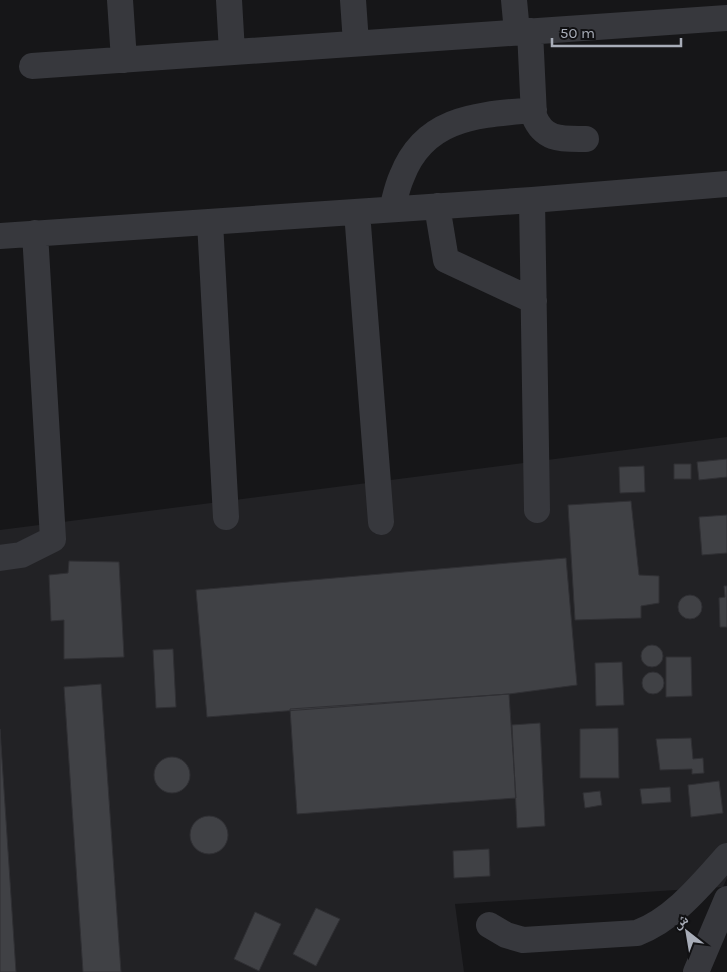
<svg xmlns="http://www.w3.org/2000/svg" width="727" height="972" viewBox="0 0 727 972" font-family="Karla,'Noto Naskh Arabic',sans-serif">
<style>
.built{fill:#222225}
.building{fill:#404145;stroke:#303034}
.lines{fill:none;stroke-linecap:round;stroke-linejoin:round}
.minor{stroke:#37383d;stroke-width:26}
</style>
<rect width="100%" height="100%" fill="#161618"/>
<path class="built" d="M727 437V878L723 887 455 904 464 972H0V530Z"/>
<path class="building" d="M727 459V477L699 480 697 462Z
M674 464H691V479H674Z
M644 466 645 492 620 493 619 467Z
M631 501 639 575 659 576V603L641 606V618L575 620 568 505Z
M727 515V553L702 555 699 517Z
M566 558 577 685 509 694 207 717 196 590Z
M69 561 119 562 124 657 64 659V620L51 621 49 575 68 573Z
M724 586H727V627H720L719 598 725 597Z
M678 607a12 12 0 1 1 24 0a12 12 0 1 1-24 0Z
M641 656a11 11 0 1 1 22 0a11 11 0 1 1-22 0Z
M173 649 176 707 156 708 153 650Z
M666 657H691L692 696 666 697Z
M622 662 624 705 596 706 595 663Z
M642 683a11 11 0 1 1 22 0a11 11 0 1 1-22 0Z
M101 684 121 972H83L64 687Z
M509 694 516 798 297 814 290 709Z
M540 723 545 826 517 828 512 725Z
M618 728 619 778H580V729Z
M0 729 16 972H0Z
M691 738 693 759 703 758 704 773 692 774V769L660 770 656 739Z
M154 775a18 18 0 1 1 36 0a18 18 0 1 1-36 0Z
M719 781 723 813 691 817 688 785Z
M670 787 671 802 642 804 640 789Z
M600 791 602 805 585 808 583 793Z
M190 835a19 19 0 1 1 38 0a19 19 0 1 1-38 0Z
M489 849 490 876 454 878 453 851Z
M316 908 340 919 316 966 293 954Z
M255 912 281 924 259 971 234 959Z"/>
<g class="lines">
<path class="minor" d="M120 0 124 60
M229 0 232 52
M353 0 356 43
M514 0 517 32
M530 31 534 116C544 141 562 139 586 139
M32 66 727 18
M532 200 537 510
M437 206 446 260 534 301
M392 209C395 198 397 187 402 176 425 116 479 115 534 110
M357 212 381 522
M210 222 226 517
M0 236 532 200 727 184
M0 558 21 555 53 539 35 233
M489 925 506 935 523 940 637 933C674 919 701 885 727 856
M696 972 727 899"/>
</g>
<g transform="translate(687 932) rotate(329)" stroke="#111113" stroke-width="4" paint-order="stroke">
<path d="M0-4L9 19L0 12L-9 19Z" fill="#a8adb8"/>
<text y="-8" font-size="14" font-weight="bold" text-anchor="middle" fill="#a8adb8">ش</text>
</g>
<path d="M552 38v8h129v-8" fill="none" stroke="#a8adb8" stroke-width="2.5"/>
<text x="560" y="38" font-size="15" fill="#a8adb8" stroke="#111113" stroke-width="4" paint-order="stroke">50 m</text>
</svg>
